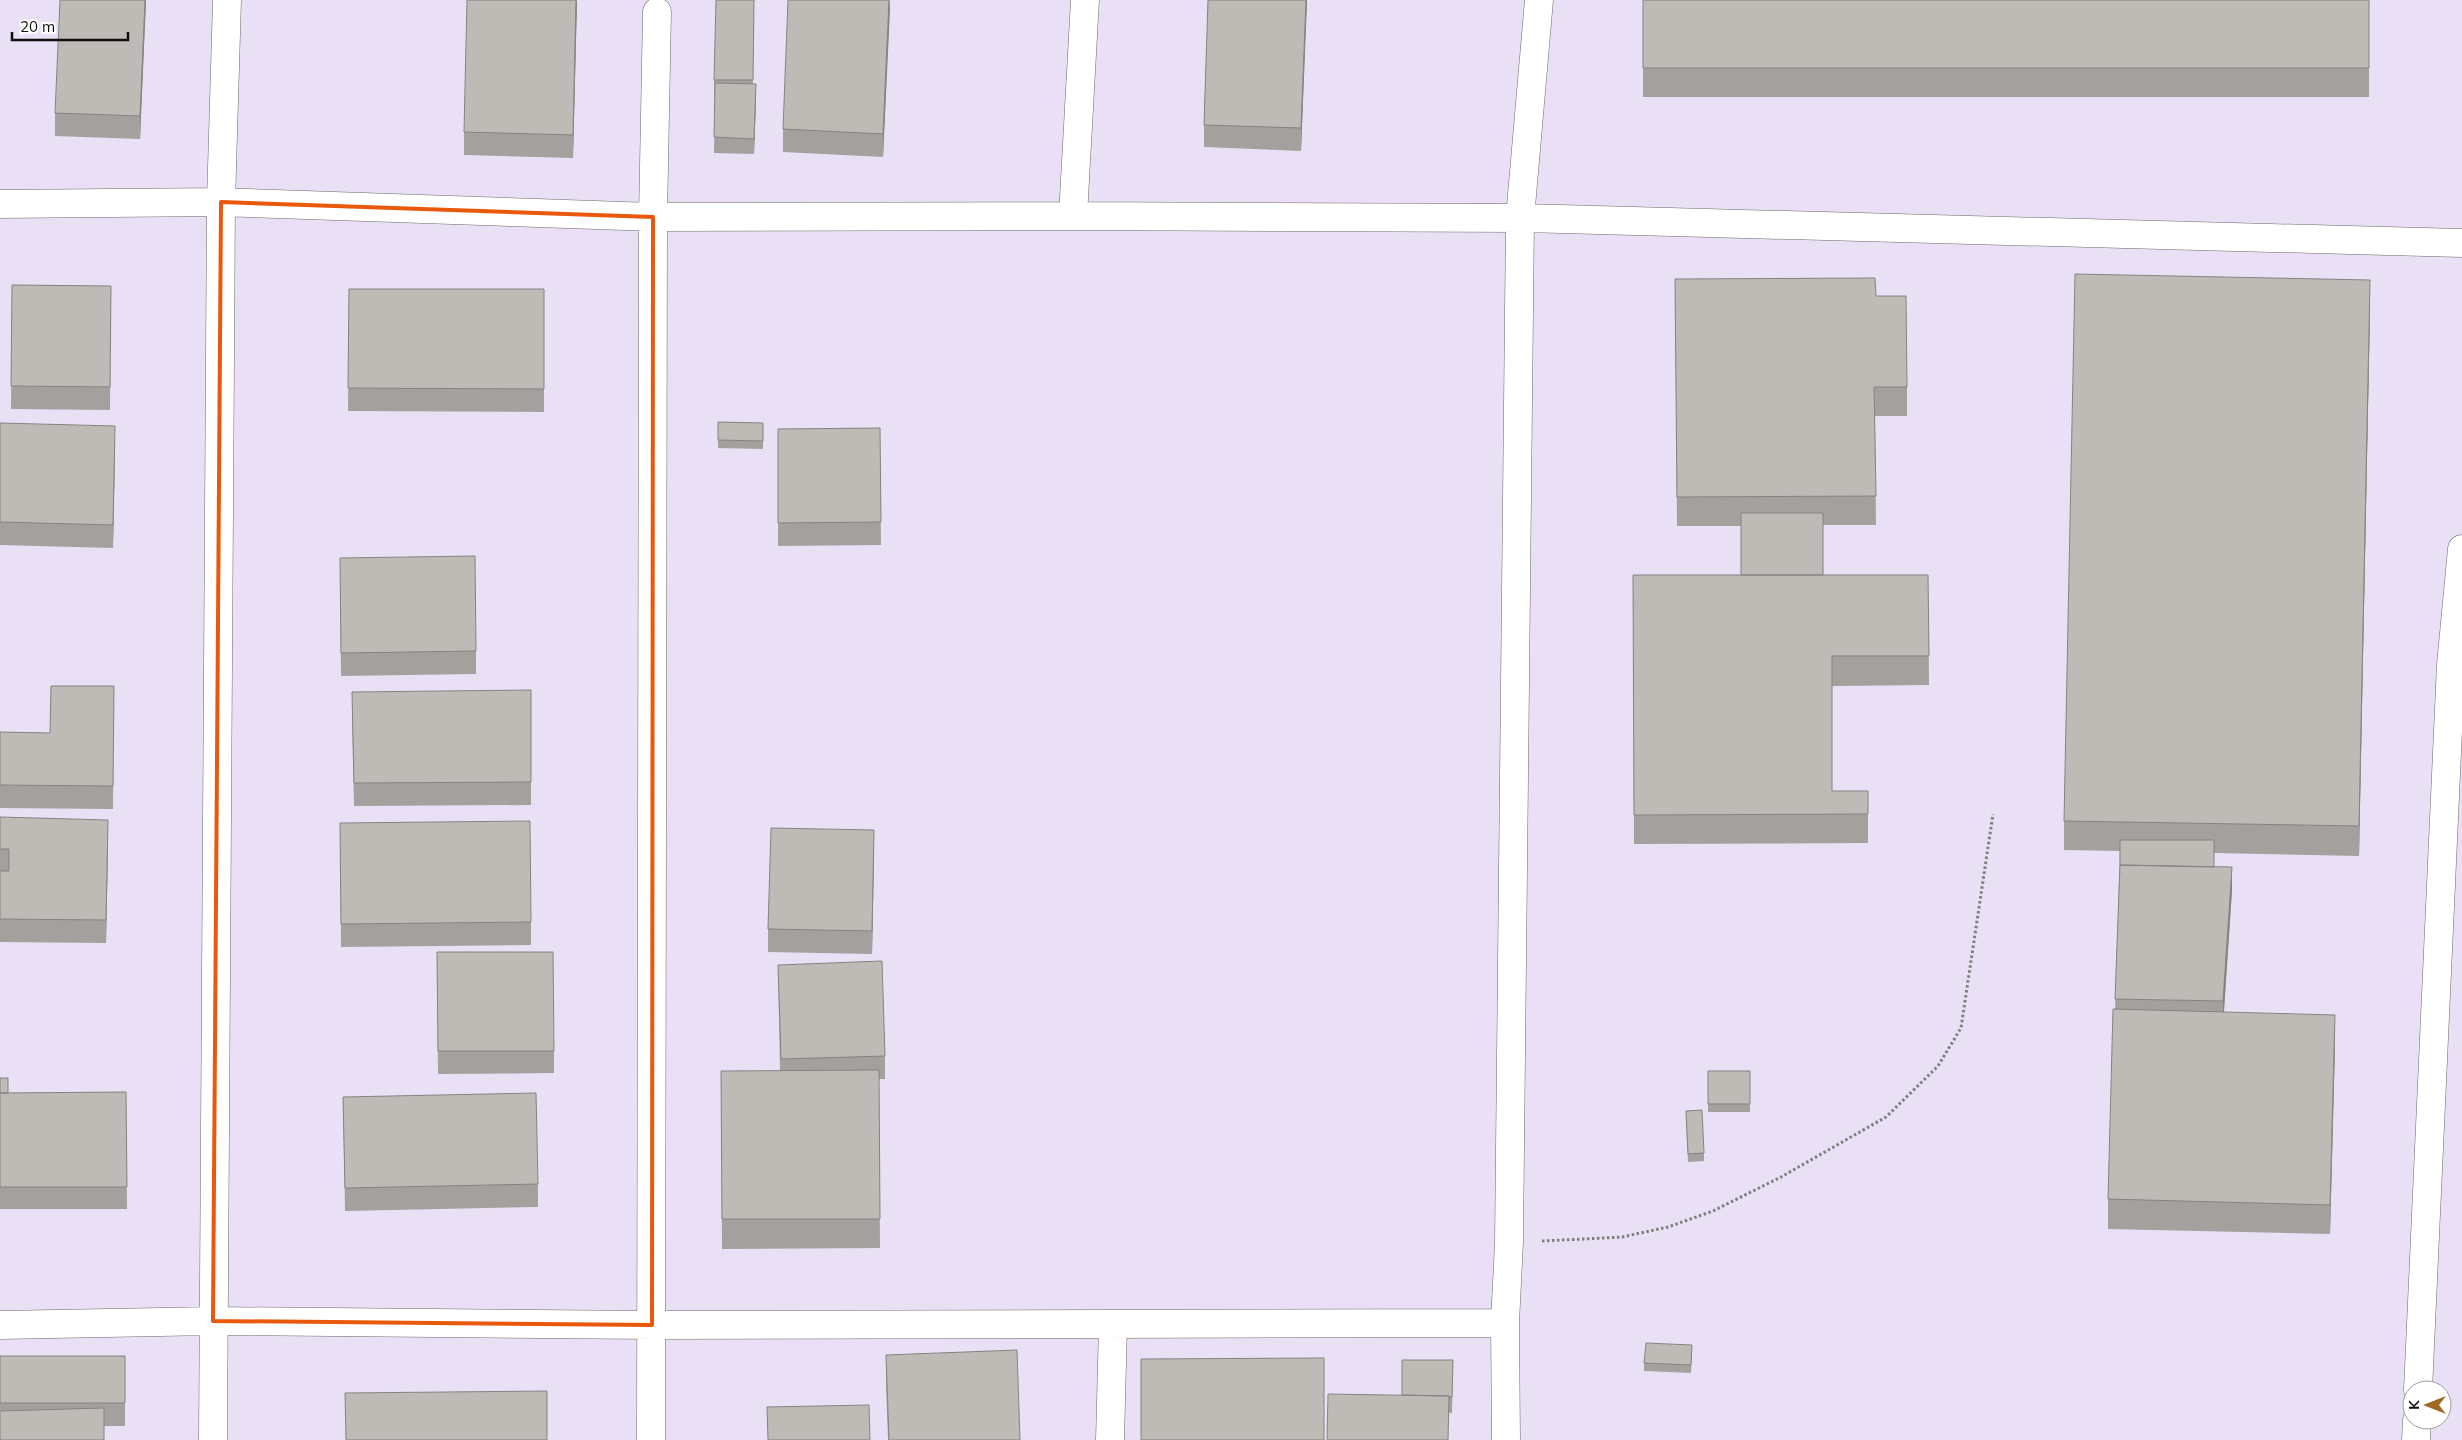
<svg xmlns="http://www.w3.org/2000/svg" width="2462" height="1440" viewBox="0 0 2462 1440" font-family="Mulish,sans-serif">
<style>
.industrial{fill:#e9e0f5;fill-rule:evenodd}
.lines{fill:none;stroke-linecap:round;stroke-linejoin:round}
.minor-casing{stroke:#6a6964;stroke-width:29}
.path{stroke:#7f7e7b;stroke-width:3;stroke-dasharray:2.5 2.5;stroke-linecap:butt}
.minor{stroke:#fff;stroke-width:28}
.wall{fill:#a3a19d}
.shaded-wall{fill:#858380}
.building{fill:#bebbb7;stroke:#858380}
.marked{fill:none;stroke:#e8590c;stroke-width:4;stroke-linejoin:round}
</style>
<rect width="100%" height="100%" fill="#f0efea"/>
<path class="industrial" d="M0 0H2462V1440H0ZM2412 1390H2442V1420H2412Z"/>
<g class="lines">
<g class="minor-casing">
<path id="minor" d="M0 204 221 202 653 217 1073 216 1520 218 2462 243
M1073 216 1085 0
M0 1325 213 1321 652 1325 1505 1323
M2418 1390 2451 665 2462 549
M213 1440 221 202 227 0
M651 1440 653 217 657 12
M1110 1440 1113 1325
M1506 1440 1505 1323 1509 1242 1520 218 1539 0
M2416 1440 2417 1420"/>
</g>
<path class="path" d="M1542 1241 1622 1237 1668 1227 1713 1211 1781 1177 1886 1117 1938 1066 1961 1028 1993 814"/>
<use href="#minor" class="minor"/>
</g>
<path class="wall" d="M146 0 140 139 55 136V113Z
M577 0 573 158 464 155V132Z
M754 0 753 84 756 99 754 154 714 153 715 95H714V80Z
M890 0 883 157 783 152V129Z
M1208 0H1307L1301 151 1204 147V125Z
M1643 0H2369V97H1643Z
M1675 279 1876 296 1907 387V416H1875L1876 525H1823V575H1928L1929 685 1832 686V791H1868V843L1634 844 1633 575H1741V526H1677Z
M12 285 111 286 110 410 11 409Z
M349 289H544V412L348 411Z
M2370 309 2359 856 2214 853V867L2232 890 2224 1012 2335 1045 2330 1234 2108 1229V1199L2115 1010 2120 851 2064 850V821Z
M718 422 763 423V449L718 448Z
M0 423 115 448 113 548 0 545Z
M880 428 881 545 778 546V429Z
M340 558 476 651V674L341 676Z
M114 686 113 809 0 808V732L50 733Z
M531 690V805L354 806 352 715Z
M0 817 108 843 106 943 0 942Z
M340 823 531 922V945L341 947Z
M874 853 872 954 768 952V929Z
M437 952 554 1051V1073L438 1074Z
M778 965 885 1056V1079H879L880 1248 722 1249 721 1071H780Z
M1708 1071H1750V1112H1708Z
M0 1078 8 1093 126 1092 127 1209H0Z
M343 1097 538 1184V1207L345 1211Z
M1686 1118 1704 1153V1161L1688 1162Z
M1692 1353 1691 1373 1644 1371V1363Z
M886 1355 1020 1440H888L886 1384Z
M0 1356H125V1426H104L0 1440Z
M1453 1360 1452 1413H1449L1402 1395Z"/>
<path class="shaded-wall" d="M145 0H146L140 139V116Z
M576 0 577 2 573 158V135Z
M889 0 890 10 883 157V134Z
M1306 0H1307L1301 151V128Z
M756 84V99L754 154V139Z
M2370 280V309L2359 856V826Z
M115 426V448L113 548V525Z
M108 820V843L106 943V920Z
M874 830V853L872 954V931Z
M2232 867V890L2223 1024V1001Z
M2335 1015V1045L2330 1234V1205Z"/>
<path class="building" d="M60 0H145L140 116 55 113Z
M467 0H576L573 135 464 132Z
M716 0H754L753 80H714Z
M788 0H889L883 134 783 129Z
M1208 0H1306L1301 128 1204 125Z
M1643 0H2369V68H1643Z
M715 83 756 84 754 139 714 137Z
M2075 274 2370 280 2359 826 2064 821Z
M1875 278 1876 296H1906L1907 387H1874L1876 496 1677 497 1675 279Z
M12 285 111 286 110 387 11 386Z
M349 289H544V389L348 388Z
M718 422 763 423V441L718 440Z
M0 423 115 426 113 525 0 522Z
M880 428 881 522 778 523V429Z
M1741 513H1823V575H1741Z
M475 556 476 651 341 653 340 558Z
M1633 575H1928L1929 656H1832V791H1868V814L1634 815Z
M51 686H114L113 786 0 785V732L50 733Z
M531 690V782L354 783 352 692Z
M0 817 108 820 106 920 0 919V871H9V849H0Z
M530 821 531 922 341 924 340 823Z
M771 828 874 830 872 931 768 929Z
M2120 840H2214V867L2120 865Z
M2120 865 2232 867 2223 1001 2115 999Z
M437 952H553L554 1051H438Z
M882 961 885 1056 781 1059 778 965Z
M2113 1009 2335 1015 2330 1205 2108 1199Z
M879 1070 880 1219H722L721 1071Z
M1708 1071H1750V1104H1708Z
M0 1078H8V1093H0Z
M126 1092 127 1187H0V1093Z
M536 1093 538 1184 345 1188 343 1097Z
M1702 1110 1704 1153 1688 1154 1686 1111Z
M1646 1343 1692 1345 1691 1365 1644 1363Z
M1017 1350 1020 1440H889L886 1355Z
M0 1356H125V1403H0Z
M1324 1358V1440H1141V1359Z
M1402 1360H1453L1452 1397H1449V1396L1402 1395Z
M547 1391V1440H346L345 1393Z
M1328 1394 1449 1396 1448 1440H1327Z
M869 1405 870 1440H768L767 1407Z
M104 1408V1440H0V1411Z"/>
<path class="marked" d="M221 202 653 217 652 1325 213 1321Z"/>
<g transform="translate(2427 1405) rotate(270)"><circle r="24" fill="#ffffff" stroke="#9f9f9e"/>
<path d="M0-4L9 19L0 12L-9 19Z" fill="#9f6923"/>
<text y="-8" font-size="14" font-weight="bold" text-anchor="middle" fill="#0e0e0c">K</text>
</g>
<path d="M12 32v8h116v-8" fill="none" stroke="#0e0e0c" stroke-width="2.5"/>
<text x="20" y="32" font-size="15" fill="#0e0e0c" stroke="#ffffff" stroke-width="4" paint-order="stroke">20 m</text>
</svg>
